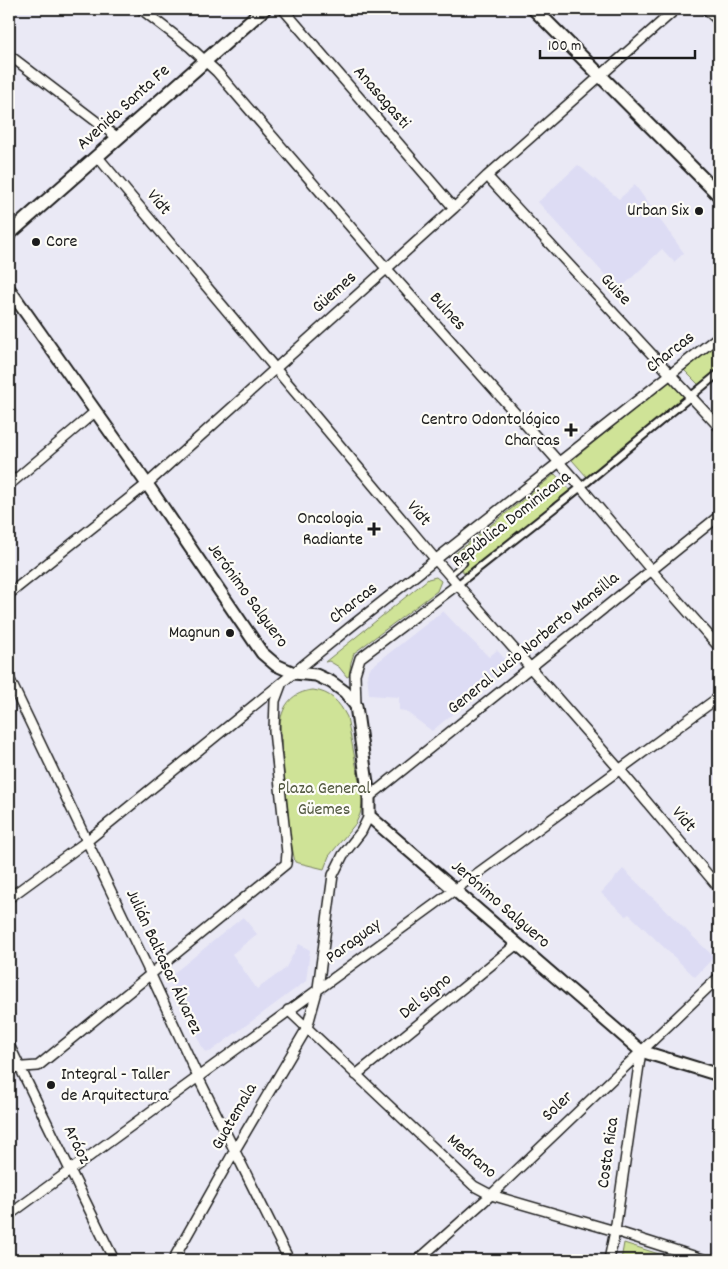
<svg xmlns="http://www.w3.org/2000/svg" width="728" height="1269" viewBox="0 0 728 1269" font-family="Dekko,sans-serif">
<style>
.built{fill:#dddcf4}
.green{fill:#cfe397;stroke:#76805a}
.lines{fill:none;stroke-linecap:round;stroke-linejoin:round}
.service-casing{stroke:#1c1c1c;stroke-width:8}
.pedestrian-casing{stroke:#1c1c1c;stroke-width:10}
.minor-casing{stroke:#1c1c1c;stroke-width:12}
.tertiary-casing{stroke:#1c1c1c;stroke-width:15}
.secondary-casing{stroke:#1c1c1c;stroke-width:16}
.service{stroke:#fdfcf7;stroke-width:4.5}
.pedestrian{stroke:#fdfcf7;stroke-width:6}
.minor{stroke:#fdfcf7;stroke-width:9}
.tertiary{stroke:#fdfcf7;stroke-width:11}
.secondary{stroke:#fdfcf7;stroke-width:12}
.poi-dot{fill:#1c1c1c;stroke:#fdfcf7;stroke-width:2}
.labels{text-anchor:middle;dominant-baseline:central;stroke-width:4.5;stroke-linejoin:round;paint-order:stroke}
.street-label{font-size:18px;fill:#1c1c1c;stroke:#fdfcf7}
.poi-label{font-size:18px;fill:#1c1c1c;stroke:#fdfcf7;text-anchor:end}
.park-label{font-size:18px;fill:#525841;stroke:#fdfcf7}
</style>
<rect width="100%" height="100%" fill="#eae9f5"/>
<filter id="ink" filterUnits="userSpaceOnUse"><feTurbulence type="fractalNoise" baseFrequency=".02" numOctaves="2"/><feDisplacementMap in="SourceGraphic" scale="10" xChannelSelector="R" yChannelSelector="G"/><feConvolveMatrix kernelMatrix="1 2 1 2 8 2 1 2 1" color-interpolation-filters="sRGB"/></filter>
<g filter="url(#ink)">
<path class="built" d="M578 165 619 199 635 185 684 253 674 262 662 249 619 290 538 202Z
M443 611 460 629 489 657 497 650 508 663 506 670 432 731 405 711 399 710V697L369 695 367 674 370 668Z
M623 869 714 957 695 977 629 914 626 916 601 893Z
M243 917 257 934 232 954 257 989 285 969 299 944 310 950 306 981 210 1052 204 1051 171 982 174 973Z"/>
<path class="green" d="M719 342V369L699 385 684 370Z
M669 381 685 398 587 477 572 460Z
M555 474 570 491 465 574 451 557Z
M436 577 441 581 437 591 354 653 351 662 349 676 347 677 339 667 329 661 325 662 428 579Z
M313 690C331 692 339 702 347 717L363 802 360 814 356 823 329 856 324 869 295 862 289 832 280 723C283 704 293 692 313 690Z
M624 1243 678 1260H621Z"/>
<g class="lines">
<g class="service-casing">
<path id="service" d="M450 575 464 563"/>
</g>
<g class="pedestrian-casing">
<path id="pedestrian" d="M457 585 581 487 719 373"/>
</g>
<g class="minor-casing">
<path id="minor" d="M141 9 190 47 217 72 386 268 581 487 652 571 719 647
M283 9 454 208
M706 9 719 21
M9 11 11 9
M9 55 118 138
M97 156 436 560 620 770 719 888
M487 176 719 427
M9 485 96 411
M9 594 147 484 454 208 487 176 676 9
M9 678 151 975 198 1077 289 1260
M356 706 355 674 360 658 457 585
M369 797 719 516
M9 898 87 841 349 628 719 336
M288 1010 474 1186 491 1195 615 1231 706 1260
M9 1045 114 1260
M9 1068 38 1066 286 864 287 853 274 731 275 701 281 685
M356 1075 517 944
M9 1215 719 697
M173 1260 235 1150 307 1028 318 988 333 875 343 855 361 832 369 816
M418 1260 491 1195 719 977
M609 1260 615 1231 641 1051"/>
</g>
<g class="tertiary-casing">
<path id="tertiary" d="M9 289 147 484 262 653 276 665 294 673 316 675 331 682 345 692 356 706 369 797V816L641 1051 719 1075"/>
</g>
<g class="secondary-casing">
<path id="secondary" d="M534 9 719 195
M9 234 264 9"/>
</g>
<use href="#service" class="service"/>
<use href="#pedestrian" class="pedestrian"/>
<use href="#minor" class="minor"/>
<use href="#tertiary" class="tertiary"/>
<use href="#secondary" class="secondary"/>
</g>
</g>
<g class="poi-dot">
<circle cx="699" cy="211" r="5"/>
<circle cx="36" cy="242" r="5"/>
<path d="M568.5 422.5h5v5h5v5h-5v5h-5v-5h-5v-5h5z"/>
<path d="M371.5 521.5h5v5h5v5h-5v5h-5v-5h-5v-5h5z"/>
<circle cx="230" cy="633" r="5"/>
<circle cx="51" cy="1085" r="5"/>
</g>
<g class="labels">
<g class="street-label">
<text transform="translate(381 98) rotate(49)">Anasagasti</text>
<text transform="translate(124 108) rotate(-42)">Avenida Santa Fe</text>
<text transform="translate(158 203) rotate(50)">Vidt</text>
<text transform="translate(615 290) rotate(47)">Guise</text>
<text transform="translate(335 293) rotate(-42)">Güemes</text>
<text transform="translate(447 312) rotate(48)">Bulnes</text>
<text transform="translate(671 353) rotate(-38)">Charcas</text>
<text transform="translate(418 514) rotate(50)">Vidt</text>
<text transform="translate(512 520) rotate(-38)">República Dominicana</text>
<text transform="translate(247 596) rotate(54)">Jerónimo Salguero</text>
<text transform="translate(354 604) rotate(-38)">Charcas</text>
<text transform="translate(534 644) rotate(-39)">General Lucio Norberto Mansilla</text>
<text transform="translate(683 820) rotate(50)">Vidt</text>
<text transform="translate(500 905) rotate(41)">Jerónimo Salguero</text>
<text transform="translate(354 942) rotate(-36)">Paraguay</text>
<text transform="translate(163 962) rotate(65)">Julián Baltasar Álvarez</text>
<text transform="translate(426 997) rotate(-39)">Del Signo</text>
<text transform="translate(558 1107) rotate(-44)">Soler</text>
<text transform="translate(235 1117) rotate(-60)">Guatemala</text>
<text transform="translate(76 1145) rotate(64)">Aráoz</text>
<text transform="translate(609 1153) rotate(-82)">Costa Rica</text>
<text transform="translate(471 1157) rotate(40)">Medrano</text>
</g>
<g class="poi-label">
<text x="689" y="211">Urban Six</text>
<text x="46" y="242" text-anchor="start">Core</text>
<text x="560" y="420">Centro Odontológico<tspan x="560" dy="21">Charcas</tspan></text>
<text x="363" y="519">Oncologia<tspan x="363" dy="21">Radiante</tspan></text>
<text x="220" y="633">Magnun</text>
<text x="61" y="1075" text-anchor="start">Integral - Taller<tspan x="61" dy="21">de Arquitectura</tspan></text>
</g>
<g class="park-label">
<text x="324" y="789">Plaza General<tspan x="324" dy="21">Güemes</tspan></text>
</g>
</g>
<rect width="728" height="1269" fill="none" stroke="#fdfcf7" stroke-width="30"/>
<rect x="15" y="15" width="698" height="1239" fill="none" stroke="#1c1c1c" stroke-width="2" filter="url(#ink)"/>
<path d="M540 50v8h155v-8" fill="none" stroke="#1c1c1c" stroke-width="2.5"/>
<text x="548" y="50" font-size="15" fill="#1c1c1c" stroke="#fdfcf7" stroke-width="4" paint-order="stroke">100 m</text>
</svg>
